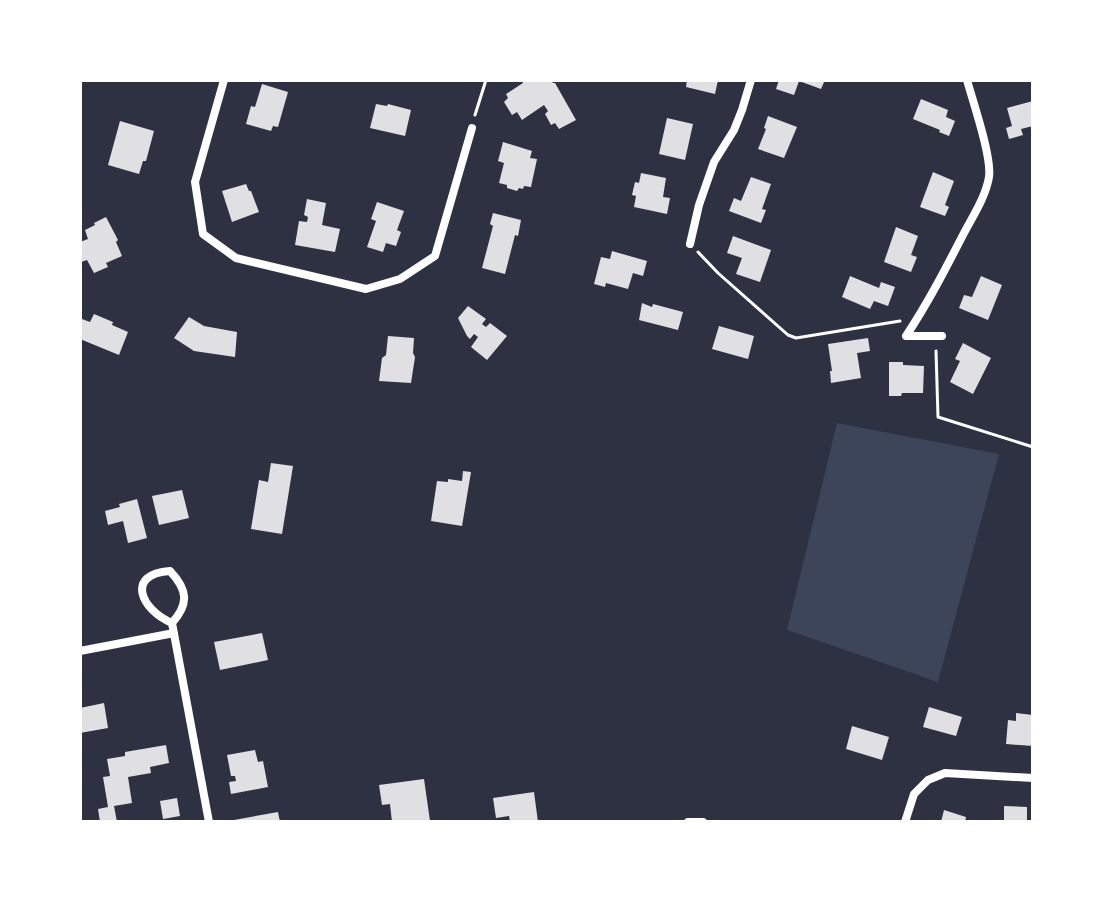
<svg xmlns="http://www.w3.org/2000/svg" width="1113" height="902" viewBox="0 0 1113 902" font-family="Barlow,sans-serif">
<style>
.green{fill:#3c4559}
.building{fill:#e0e0e3}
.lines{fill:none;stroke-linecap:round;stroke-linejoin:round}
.path{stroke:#fff;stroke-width:3}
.minor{stroke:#fff;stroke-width:8}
</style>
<rect width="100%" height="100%" fill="#2d3142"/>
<path class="green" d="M837 423 999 454 938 682 787 630Z"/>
<path class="building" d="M522 80H551L553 83H555L576 120 559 129 555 123 551 125 545 114 548 111 544 105 522 120 517 112 512 115 504 102 508 98 506 94 523 83Z
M687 80H718L715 94 686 87Z
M779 80H825L821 89 799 81 794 95 776 89Z
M262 84 288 92 278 127 273 126 271 131 246 124 251 106 255 107Z
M921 99 948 110 946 117 955 121 949 136 939 132 940 130 913 119Z
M1033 101V126L1021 129 1023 135 1009 139 1006 128 1012 126 1007 108Z
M376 104 387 106 388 104 411 110 405 136 370 128Z
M768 116 797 127 784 158 758 149 766 129 764 128Z
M667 118 693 124 685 160 659 154Z
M120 121 154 131 146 161H143L139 174 108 165Z
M503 142 532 151 530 158 537 159 531 187 524 186 523 189 519 188 517 191 507 188V185L499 183 504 163 498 161Z
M933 172 954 181 945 205 949 207 945 216 920 207Z
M641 173 666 178 663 197 670 198 667 214 634 207 636 196 632 195 635 182 639 183Z
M751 177 771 184 762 209 766 210 761 223 729 211 734 198 741 201Z
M246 184 249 191H251L259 212 232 222 222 191Z
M307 199 326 203 322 225 340 229 335 252 295 245 299 221 307 222 308 217 304 215Z
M377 202 404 211 397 230 401 232 396 246 386 243 383 252 367 247 376 221 371 219Z
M493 213 521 220 518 236 515 235 505 274 482 268 493 226 490 224Z
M106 217 118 240 116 242 122 256 106 263 108 267 94 273 87 260 81 262 80 260V242L88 239 85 230 95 225 94 223Z
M896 227 918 236 911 255 917 257 911 272 884 262Z
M733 236 771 250 760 282 736 274 742 258 727 253Z
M612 251 647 261 643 276 633 273 628 289 606 283 605 287 594 284 601 257 610 259Z
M850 276 879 288 881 282 895 287 888 306 874 301 870 309 842 297Z
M981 276 1002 285 988 320 959 308 964 295 972 297Z
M642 303 652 307 653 304 683 312 678 330 639 320Z
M468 306 486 319 482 324 486 327 490 323 507 336 487 360 471 347 478 337 474 334 470 339 467 336 458 318Z
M94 314 113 322 112 325 128 332 119 355 80 339V324L82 319 90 322Z
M189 317 204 326 237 332 235 357 194 351 174 338Z
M719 326 754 336 748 359 712 349Z
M388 336 414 338 413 353 415 357 411 383 379 381 382 358 386 355Z
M868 338 870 351 857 353 861 378 831 383 830 371H832L828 344Z
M963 343 991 358 973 394 950 382 960 361 955 359Z
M889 362H903V365L924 366 923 393H902L901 396H889Z
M271 463 293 466 282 534 251 529 259 480 268 482Z
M463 471 471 472 462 526 431 521 437 481 448 482V479L462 481Z
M182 490 189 518 159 525 152 496Z
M137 499 147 538 128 543 123 521 108 525 105 511 120 507 119 504Z
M262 633 268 660 220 670 214 642Z
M104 703 108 728 80 733V708Z
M929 707 962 717 956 736 923 727Z
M1016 713 1033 715V746L1006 744 1008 720 1016 721Z
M852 726 889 737 882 760 846 749Z
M166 745 169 763 150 767 151 773 128 777 132 803 114 806 117 822H100L98 809 108 807 103 777 110 776 107 759 125 756V752Z
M255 750 258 762 263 761 268 787 231 794 229 782 236 781 235 776H231L227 755Z
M424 779 430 821 392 822 390 804 382 805 379 785Z
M534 792 538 822H510L509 816 496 818 493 798Z
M177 798 180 816 163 819 160 801Z
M1004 806 1027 807V822H1004Z
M944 810 966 817 965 822H941Z
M278 812 280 822H234V820Z"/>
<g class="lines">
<path class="path" d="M475 115 486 80
M698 252 718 273 788 335 796 338 900 321
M936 351 938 417 1033 447"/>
<path class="minor" d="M224 80 195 182 203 234 236 258 366 289 400 279 435 256 472 128
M690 244 699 205 714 162 734 130 742 110 751 80
M942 336H906C928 303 946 268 964 233 973 216 986 196 989 177 992 157 973 102 967 80
M172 623C189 604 188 590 170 571 125 574 141 610 172 623L209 822
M80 651 174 633
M688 822H703
M905 822 914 794 928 780 945 773 1033 778"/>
</g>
<rect width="1113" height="902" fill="none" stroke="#ffffff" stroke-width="164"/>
</svg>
